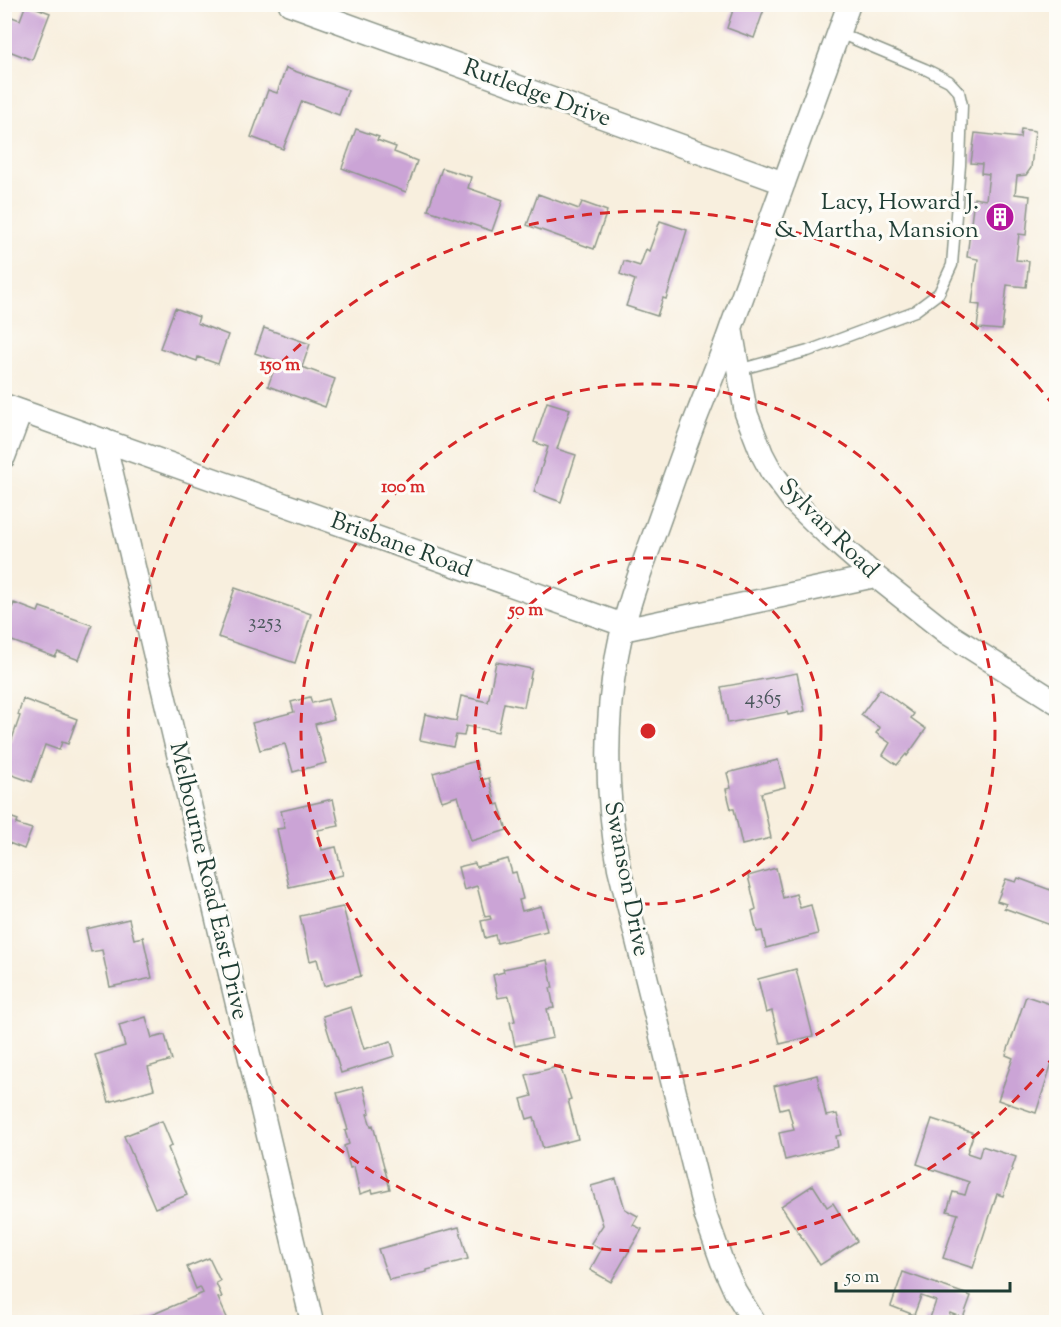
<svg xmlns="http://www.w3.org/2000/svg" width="1061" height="1327" viewBox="0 0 1061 1327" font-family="'Sorts Mill Goudy',serif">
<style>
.building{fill:#cba4d6}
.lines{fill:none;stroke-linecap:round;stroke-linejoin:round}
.service-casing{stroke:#8c9689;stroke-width:13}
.minor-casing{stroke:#8c9689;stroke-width:25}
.service{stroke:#fff;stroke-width:10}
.minor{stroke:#fff;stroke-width:22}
.ring{fill:none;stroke:#d62828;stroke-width:3;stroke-dasharray:10 8}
.labels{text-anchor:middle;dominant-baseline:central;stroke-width:6;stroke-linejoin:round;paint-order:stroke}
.number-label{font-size:21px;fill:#4a575c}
.street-label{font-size:24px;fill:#1f3d34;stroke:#fdfcf7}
.poi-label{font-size:24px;fill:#1f3d34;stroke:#fdfcf7;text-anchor:end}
.centre{fill:#d62828;stroke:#fdfcf7;stroke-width:3}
.ring-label{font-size:18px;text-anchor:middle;font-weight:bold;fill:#d62828;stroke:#fdfcf7;stroke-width:6;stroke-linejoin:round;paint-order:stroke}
</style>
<rect width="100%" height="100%" fill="#fdfcf7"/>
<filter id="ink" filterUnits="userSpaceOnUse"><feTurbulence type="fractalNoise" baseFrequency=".0167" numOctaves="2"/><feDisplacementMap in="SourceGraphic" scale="12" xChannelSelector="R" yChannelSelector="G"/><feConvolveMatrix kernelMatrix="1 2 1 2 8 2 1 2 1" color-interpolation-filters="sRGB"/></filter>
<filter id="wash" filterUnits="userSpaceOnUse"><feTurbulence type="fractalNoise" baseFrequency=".008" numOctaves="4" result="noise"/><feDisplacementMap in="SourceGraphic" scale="24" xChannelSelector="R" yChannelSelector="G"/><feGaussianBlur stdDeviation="1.35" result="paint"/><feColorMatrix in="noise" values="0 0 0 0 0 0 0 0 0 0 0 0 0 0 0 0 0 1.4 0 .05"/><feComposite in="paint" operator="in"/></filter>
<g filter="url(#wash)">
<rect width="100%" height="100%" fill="#f8efde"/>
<g id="blocks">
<path class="building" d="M26 4 50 13 32 60 4 49V14L20 20Z
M662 4H683L680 11Z
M735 4H766L754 38 727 28Z
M286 68 348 90 339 115 302 101 283 149 251 137 268 90 277 93Z
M356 129 379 137 377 140 396 147 394 152 417 161 406 192 342 168Z
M1021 129 1035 131 1031 168 1026 175 1017 176 1015 194 1030 196 1026 235 1019 234 1016 260 1029 261 1026 287 1007 285 1002 330 977 328 980 305 972 304 978 259 967 257 974 198 986 200 989 174 981 173 982 164 971 163 975 133 1020 138Z
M442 168 471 177 468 188 503 200 492 231 428 210Z
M538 194 579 209 582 202 607 211 594 249 527 225Z
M660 221 687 230 666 299 663 298 657 316 626 306 635 280 620 274 624 261 640 266 646 249 649 251Z
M175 308 199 317 197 323 228 335 218 364 198 357 197 361 160 348Z
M264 328 310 344 302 367 335 379 325 407 268 386 277 361 255 353Z
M547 402 570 409 557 449 576 455 561 502 534 492 548 447 534 442Z
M235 588 311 614 295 663 218 637Z
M14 603 38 612 40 607 92 625 79 660 58 652 55 657 4 638V629Z
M496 662 532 669 524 707 504 703 498 732 466 726 464 736 456 735 453 747 420 740 425 714 456 721 461 696 488 702Z
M797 673 805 711 788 715 787 712 728 723 721 687Z
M880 689 914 714 911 718 926 729 907 756 906 754 897 765 883 755 890 743 876 733 880 728 861 715Z
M310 697 312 703 328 699 334 719 315 724 326 763 293 772 285 744 260 750 252 723 294 712 291 702Z
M23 699 77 719 68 744 62 742 59 750 45 745 32 782 4 772V740L11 742 20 716 18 715Z
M778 760 785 787 761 793 771 838 742 845 734 809H731L726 789 731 788 727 773Z
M476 761 481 780 489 778 496 805 499 804 507 830 471 841 458 796 442 801 433 773Z
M333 799 339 826 318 830 322 850 336 847 343 875 289 887 277 829 285 828 281 811Z
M4 815 18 820 16 824 32 829 24 849 9 843 5 854Z
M508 859 512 873 516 872 523 899 519 900 522 911 541 906 547 931 497 943 495 935 485 938 481 921 491 919 490 916 485 917 477 886 464 890 458 867 475 863 476 867Z
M776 868 783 898 796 894 800 908 811 905 818 934 766 948 762 931 757 932 752 911 756 909 748 876Z
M1018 878 1056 892V927L1004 908 1006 904 997 901 1006 879 1016 882Z
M343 907 361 976 324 986 317 959 310 961 300 916Z
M129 919 134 939 143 937 152 978 110 987 102 950 91 952 86 929Z
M547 960 553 988H550L554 1008 547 1009 553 1038 515 1046 510 1022 515 1021 509 996 498 998 493 975 504 972 503 969Z
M796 969 813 1036 780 1044 772 1011 766 1013 758 979Z
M1026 996 1056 1006V1050L1036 1113 998 1100 1013 1058 1006 1055Z
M351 1007 364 1049 391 1041 395 1056 341 1073 323 1016Z
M146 1017 152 1038 165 1035 172 1060 148 1067 154 1089 109 1102 95 1055 125 1046 119 1025Z
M560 1066 571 1099 568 1100 578 1139 543 1148 534 1117 527 1119 521 1099 532 1096 526 1075Z
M817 1075 826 1116 837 1114 842 1135 836 1136 838 1147 785 1160 779 1133 794 1130 788 1107 780 1109 774 1086Z
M363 1086 370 1113 367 1114 371 1126 373 1125 390 1189 373 1193 372 1190 360 1194 354 1167 350 1168 344 1146 349 1144 345 1131 348 1130 337 1093Z
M932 1119 974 1133 967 1153 979 1157 982 1146 1016 1157 1003 1196 997 1194 973 1268 943 1258 958 1214 947 1211 953 1192 965 1195 969 1182 917 1164Z
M162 1121 172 1145 168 1148 187 1195 155 1208 124 1136Z
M616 1179 625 1209 638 1216 633 1225 642 1229 611 1282 590 1270 601 1250 591 1243 603 1225 591 1186Z
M813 1185 827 1207 833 1203 857 1241 820 1265 781 1206Z
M459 1227 468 1259 427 1270V1272L389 1280 378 1249Z
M209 1258 220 1281 216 1283 222 1297 218 1298 229 1322H135L203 1293 200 1287 196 1289 187 1267Z
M903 1272 971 1296 963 1318 950 1313 947 1322H924L926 1317 930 1318 936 1301 921 1296 914 1315 891 1306Z"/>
</g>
</g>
<g filter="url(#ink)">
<use href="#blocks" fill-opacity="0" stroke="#8c9689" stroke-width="1.5"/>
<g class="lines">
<g class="service-casing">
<path id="service" d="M738 370 808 351 915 311 939 293 952 265 960 165 962 105 959 92 949 81 925 69 839 33"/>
</g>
<g class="minor-casing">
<path id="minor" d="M290 4 784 183
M849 4 731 328 746 413 762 454 771 471 794 502 827 534 875 576 947 633 1056 702
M731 328C721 357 709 385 698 413 683 451 670 490 656 529 641 570 625 611 617 655 604 726 606 797 619 868L706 1217 722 1262 735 1291 754 1322
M4 405 632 628 875 576
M104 440 312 1322
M4 457 21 411"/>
</g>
<use href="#service" class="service"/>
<use href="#minor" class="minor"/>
</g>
</g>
<g class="ring">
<circle cx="648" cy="731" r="173"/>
<circle cx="648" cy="731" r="347"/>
<path d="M1055 1055A520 520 0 1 1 1055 407"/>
</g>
<defs>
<g id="building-disc" transform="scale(1.5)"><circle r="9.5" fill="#b5179e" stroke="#fdfcf7"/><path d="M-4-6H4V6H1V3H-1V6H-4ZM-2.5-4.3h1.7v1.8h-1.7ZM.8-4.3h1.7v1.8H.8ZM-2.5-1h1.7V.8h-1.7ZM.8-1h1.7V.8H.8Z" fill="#fff"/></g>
</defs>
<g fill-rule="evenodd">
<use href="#building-disc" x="1000" y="217"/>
</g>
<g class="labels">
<g class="number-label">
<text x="265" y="623">3253</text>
<text x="763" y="699">4365</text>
</g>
<g class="street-label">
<text transform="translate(537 94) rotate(20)">Rutledge Drive</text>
<text transform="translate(828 529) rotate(45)">Sylvan Road</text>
<text transform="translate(401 546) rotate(20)">Brisbane Road</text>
<text transform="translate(626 879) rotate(79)">Swanson Drive</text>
<text transform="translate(208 881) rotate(77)">Melbourne Road East Drive</text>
</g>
<g class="poi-label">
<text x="979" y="203">Lacy, Howard J.<tspan x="979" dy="28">&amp; Martha, Mansion</tspan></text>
</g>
</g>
<circle cx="648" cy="731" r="9" class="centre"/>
<g class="ring-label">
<text x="280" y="370">150 m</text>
<text x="403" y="492">100 m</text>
<text x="526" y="615">50 m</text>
</g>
<rect width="1061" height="1327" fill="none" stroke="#fdfcf7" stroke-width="24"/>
<path d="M836 1282v9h174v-9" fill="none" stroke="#1f3d34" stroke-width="3"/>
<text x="845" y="1282" font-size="18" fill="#1f3d34" stroke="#fdfcf7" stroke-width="4.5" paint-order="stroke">50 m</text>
</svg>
